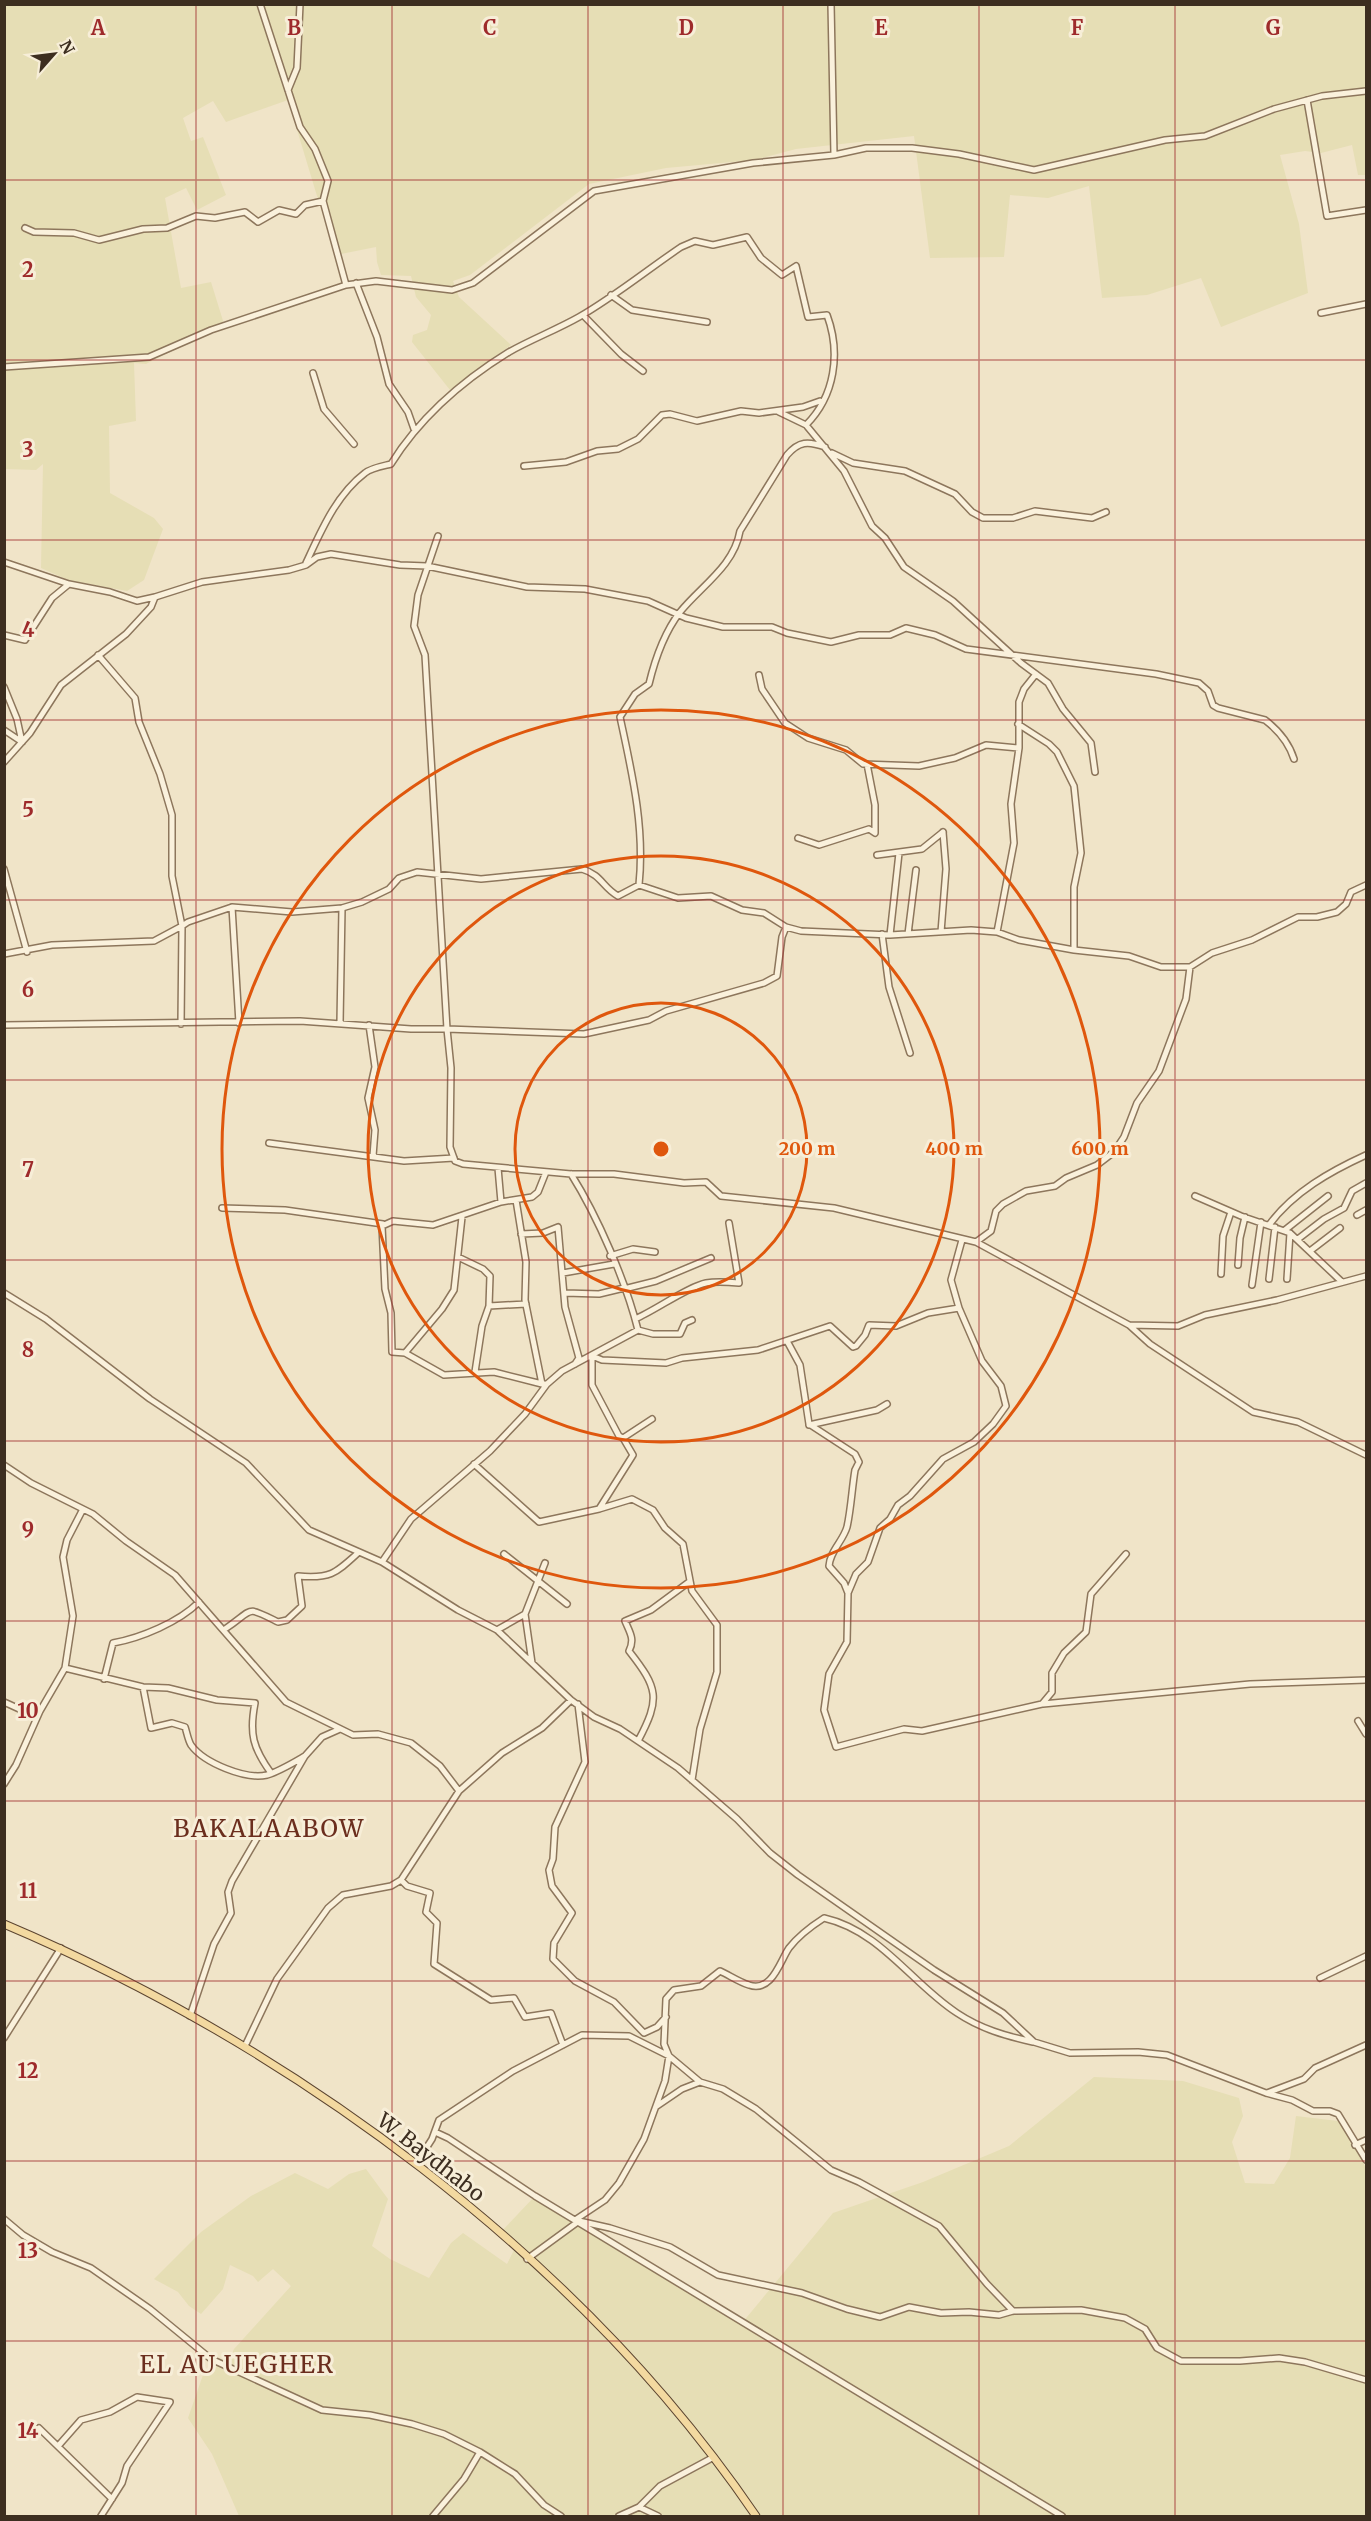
<svg xmlns="http://www.w3.org/2000/svg" width="1371" height="2521" viewBox="0 0 1371 2521" font-family="Merriweather,serif">
<style>
.farmland{fill:#e6deb5}
.lines{fill:none;stroke-linecap:round;stroke-linejoin:round}
.minor-casing{stroke:#8d765c;stroke-width:8}
.major-casing{stroke:#5b4430;stroke-width:9}
.minor{stroke:#faf1dc;stroke-width:5}
.major{stroke:#f3d9a0;stroke-width:7}
.grid{fill:none;stroke:#9e2a2b;stroke-width:1.5;stroke-opacity:0.55}
.ring{fill:none;stroke:#df570d;stroke-width:3}
.labels{text-anchor:middle;dominant-baseline:central;stroke-width:6;stroke-linejoin:round;paint-order:stroke}
.street-label{font-size:21px;fill:#3d2e20;stroke:#f7eed8}
.quarter-label{font-size:24px;letter-spacing:1.5px;fill:#6b2e1e;stroke:#f7eed8}
.grid-label{font-size:20px;text-anchor:middle;font-weight:bold;fill:#9e2a2b;stroke:#f7eed8;stroke-width:6;stroke-linejoin:round;paint-order:stroke}
.centre{fill:#df570d;stroke:#f7eed8;stroke-width:3}
.ring-label{font-size:18px;text-anchor:middle;font-weight:bold;fill:#df570d;stroke:#f7eed8;stroke-width:6;stroke-linejoin:round;paint-order:stroke}
</style>
<rect width="100%" height="100%" fill="#f0e4c8"/>
<path class="farmland" d="M4 5H1366V175H1358L1352 145 1321 153 1305 151 1280 155 1299 224 1308 293 1221 327 1201 278 1147 295 1102 298 1089 186 1048 198 1010 195 1004 257 930 258 914 136 796 149 754 160 666 168 589 184 470 275 453 281 459 297 511 345 450 390 412 342 413 335 427 330 431 315 416 297 411 276 381 275 377 262 376 247 341 254 317 196 288 100 226 122 213 101 183 118 191 141 203 137 226 195 197 210 186 188 165 198 181 288 211 282 224 324 146 364 134 363 136 421 109 426 110 493 154 518 163 529 144 580 127 591 68 580 41 568 43 464 36 470 5 469Z
M1094 2077 1183 2081 1239 2098 1243 2116 1232 2142 1245 2183 1274 2184 1290 2158 1296 2116 1338 2121 1349 2137 1366 2168V2516H239L212 2454 188 2418 204 2372 229 2361 234 2349 291 2286 273 2269 258 2282 253 2276 230 2265 223 2289 201 2314 189 2306 178 2292 154 2279 201 2232 251 2196 295 2173 328 2189 349 2174 366 2169 388 2199 372 2246 390 2259 429 2278 451 2243 463 2233 507 2264 515 2248 499 2234 535 2196 742 2323 833 2213 923 2182 1009 2146Z"/>
<g class="lines">
<g class="minor-casing">
<path id="minor" d="M260 4 300 127 315 149 328 181 323 201 346 285
M831 4 834 155
M288 90 297 68 300 4
M1307 100 1327 216 1366 210
M25 228 34 232 74 233 99 240 143 229 167 228 196 216 215 218 245 212 258 222 279 210 296 214 305 205 323 201
M356 283 377 337 389 384 408 412 414 429
M611 295 632 310 707 322
M1321 313 1366 304
M583 315 621 354 643 371
M4 367 149 357 211 330 346 285 376 281 452 290 473 283 594 191 753 163 834 155 866 148H912L959 154 1034 170 1165 140 1205 136 1274 109 1322 96 1366 91
M313 373 324 409 354 444
M779 412 806 425
M832 453 853 463 905 471 955 494 972 512 983 518H1013L1035 511 1092 518 1106 512
M524 466 566 462 597 451 618 449 638 439 662 415 670 414 697 421 741 411 759 413 803 407 820 401
M438 536 418 595 414 626 425 655 447 1029 584 1034 649 1020 666 1011 764 983 777 976 782 937 786 927
M4 562 69 584
M306 563C321 531 336 495 365 473 371 468 383 466 391 464 421 416 462 381 509 352 532 339 556 330 579 317 614 297 647 270 681 247L695 241 713 245 747 237 761 258 782 275 796 266 808 317 827 315C841 353 835 396 806 425L844 471 872 526 885 538 904 567 953 601 1021 663 1048 683 1063 709 1091 743 1095 772
M4 635 25 640 52 598 69 584 110 592 137 601 155 597
M759 675 762 689 785 723 808 738 846 750 863 764 919 766 955 758 986 745 1019 748
M4 687 17 719 22 742
M1018 724 1049 744 1057 752 1074 786 1081 853 1074 887V950
M4 730 22 742
M4 762 30 733 61 685 126 634 151 607 155 597 202 582 289 570 306 565 317 557 331 554 400 565 427 566 527 587 585 589 648 601 686 618 723 627H772L787 633 831 642 859 635H890L906 628 935 635 966 649 1156 674 1199 683 1208 691 1213 705 1218 708 1265 720C1278 730 1289 743 1294 759
M798 838 819 845 869 829 875 833V805L867 764
M877 855 922 849 943 832
M4 869 27 952
M639 885C645 827 632 773 620 717L635 694 649 684C655 659 664 633 680 612 701 586 734 566 740 531L787 455C799 441 808 441 825 447
M232 907 239 1023
M941 932 946 869 943 832
M997 932 1014 843 1011 804 1019 748V702L1024 689 1036 674
M882 934 889 987 910 1053
M908 934 916 870
M890 935 899 853
M4 954 52 945 154 941 182 926 172 876V815L160 774 139 722 135 698 98 655
M340 1023 342 908
M181 1024 182 926 188 922 232 907 292 912 342 908 362 902 389 889 399 878 417 872 481 879 582 869C602 875 602 887 618 896L639 885 678 898 711 896 742 910 764 913 786 927 801 931 890 935 971 930 997 932 1019 940 1074 950 1129 956 1161 967H1190
M4 1025 300 1021 411 1029H447L451 1068 450 1147 455 1161 463 1164 571 1174H614L684 1183 706 1182 721 1196 834 1208 976 1242 991 1231 996 1211 1003 1204 1026 1191 1055 1186 1066 1178 1097 1165 1114 1152 1124 1137 1137 1103 1159 1071 1186 999 1190 967 1212 953 1252 940 1298 917H1317L1337 912 1346 904 1351 892 1366 885
M369 1025 375 1067 368 1098 375 1130 373 1156
M269 1143 404 1161 454 1158
M498 1168 501 1202
M1195 1196 1241 1216 1290 1233 1342 1282
M516 1200 526 1262 525 1300 542 1384H545
M222 1208 285 1210 383 1224
M1357 1215 1366 1210
M1269 1225C1293 1192 1331 1171 1366 1155
M1285 1230 1328 1196
M521 1234 543 1233 558 1227 565 1307 579 1358 575 1364
M1298 1239 1324 1219 1344 1208 1352 1191 1366 1183
M976 1242 1129 1325 1178 1326 1205 1315 1277 1300 1366 1276
M1310 1251 1340 1228
M610 1256 633 1249 655 1252
M458 1257 483 1269 490 1276 489 1306 526 1304
M1238 1265 1240 1238 1245 1217
M563 1273 614 1264
M1221 1274 1223 1236 1231 1212
M1269 1279 1275 1227
M1287 1279 1290 1233
M1252 1285 1261 1222
M624 1289 656 1281 711 1258
M4 1293 46 1319 150 1399 246 1463 309 1530 382 1562 458 1610 497 1630 571 1700 594 1717 620 1729 678 1768 737 1819 770 1853 798 1875 934 1970 1003 2013 1034 2042 1070 2053 1138 2052 1167 2055 1266 2093 1292 2100 1313 2111H1330L1338 2114 1366 2160
M565 1293 599 1294 624 1288
M635 1319C656 1310 687 1287 706 1283 717 1281 728 1282 739 1283L729 1223
M1129 1325 1150 1344 1253 1412 1298 1422 1366 1455
M638 1330 653 1334H680L685 1323 692 1320
M787 1341 800 1365 809 1424 855 1454 859 1462 855 1470C852 1488 851 1509 847 1527 843 1541 830 1551 829 1566L844 1583 848 1593 847 1642 829 1674 824 1710 836 1747 904 1729 922 1731 1042 1704 1052 1692V1673L1064 1653 1086 1632 1091 1594 1126 1554
M405 1353 442 1309 454 1290 462 1217
M475 1372 482 1326 489 1306
M542 1384 494 1372 444 1375 405 1353 392 1352 391 1313 385 1289 382 1226 393 1221 433 1225 501 1202 532 1197 538 1192 546 1172
M652 1419 623 1438 619 1436 592 1385V1356L602 1360 666 1363 682 1358 758 1350 830 1326 853 1347 856 1346 865 1335 869 1325 896 1326 928 1313 959 1308 951 1280 962 1240
M809 1425 877 1410 887 1404
M474 1464 539 1522 599 1509 633 1455 623 1438
M4 1465 31 1483 93 1514 126 1541 175 1575 286 1702 353 1735 378 1734 411 1743 440 1766 459 1791 502 1753 542 1728 571 1700
M599 1509 632 1499 653 1510 665 1528 683 1544 692 1591 717 1625V1672L700 1729 692 1780
M504 1554 567 1604
M382 1562 411 1519 490 1451 525 1414 547 1384 562 1371 638 1330C626 1282 598 1217 571 1174
M848 1593 856 1574 868 1562 880 1528 890 1519 898 1505 910 1496 943 1459 974 1442 993 1424 1006 1406 1001 1386 982 1361 959 1308
M525 1614 532 1663
M225 1629C255 1609 244 1605 278 1622L287 1620 302 1606 298 1576C331 1579 336 1573 359 1552
M497 1630 525 1614 545 1563
M65 1668 143 1687 168 1688 217 1700 255 1703C249 1734 253 1748 271 1773
M104 1679 113 1643C141 1638 179 1622 199 1602
M143 1687 151 1728 172 1723 185 1727C187 1733 188 1740 191 1745 204 1763 246 1780 267 1775 280 1771 293 1763 305 1756
M4 1702 37 1717
M578 1704 585 1762 555 1827 553 1859 549 1870 552 1886 572 1913 554 1943 553 1959 575 1981 614 2002 644 2033 657 2027 666 2017
M1043 1704 1250 1684 1366 1680
M1358 1721 1366 1734
M638 1741C661 1698 658 1688 629 1651 635 1639 630 1633 625 1621L651 1610 689 1582
M4 1784 16 1765 40 1711 65 1668 73 1616 63 1557 67 1540 83 1509
M401 1880 407 1886 430 1893 426 1912 437 1923 434 1964 491 2000 514 1998 525 2017 551 2013 563 2045
M1320 1978 1366 1956
M190 2016 214 1944 231 1913 228 1892 232 1881 305 1756 322 1737 340 1729
M4 2038 61 1948
M245 2046 277 1979 328 1908 343 1895 391 1886 401 1880 459 1791
M1267 2093 1304 2079 1315 2068 1366 2045
M657 2106 682 2089 700 2082
M435 2132 448 2138 535 2196 1062 2516
M1355 2145 1366 2140
M416 2164 432 2139 439 2120 513 2071 582 2035 629 2036 669 2056 700 2082 723 2089 756 2109 831 2170 859 2182 939 2226 987 2284 1013 2311
M4 2219 23 2235 52 2252 91 2268 150 2309 211 2359 322 2410 370 2415 412 2424 444 2434 480 2452
M575 2220 605 2200 619 2183 644 2139 665 2081 669 2056 664 2044 666 1999 674 1990 701 1986 720 1971C729 1975 739 1982 749 1985 772 1993 780 1961 789 1948 799 1935 810 1927 824 1918 881 1931 912 1984 957 2013 981 2029 1006 2036 1033 2042
M527 2259 579 2221 610 2228 670 2247 718 2275 802 2293 847 2309 880 2317 909 2307 941 2313 969 2312 999 2315 1013 2311 1081 2310 1125 2318 1145 2329 1157 2348 1181 2361H1240L1279 2358 1305 2362 1366 2380
M39 2428 112 2499
M59 2445 81 2420 110 2412 137 2397 170 2402 127 2466 122 2483 101 2516
M433 2516 464 2479 480 2452 515 2474 544 2505 561 2516
M619 2516 639 2507
M658 2516 639 2507 660 2486 712 2458"/>
</g>
<g class="major-casing">
<path id="major" d="M4 1924C292 2046 579 2256 756 2516"/>
</g>
<use href="#minor" class="minor"/>
<use href="#major" class="major"/>
</g>
<path class="grid" d="M196 4V2516M392 4V2516M588 4V2516M783 4V2516M979 4V2516M1175 4V2516M4 180H1366M4 360H1366M4 540H1366M4 720H1366M4 900H1366M4 1080H1366M4 1260H1366M4 1441H1366M4 1621H1366M4 1801H1366M4 1981H1366M4 2161H1366M4 2341H1366"/>
<g class="ring">
<circle cx="661" cy="1149" r="146"/>
<circle cx="661" cy="1149" r="293"/>
<circle cx="661" cy="1149" r="439"/>
</g>
<g class="labels">
<g class="street-label">
<text transform="translate(431 2157) rotate(38)">W. Baydhabo</text>
</g>
<g class="quarter-label">
<text x="269" y="1828">BAKALAABOW</text>
<text x="237" y="2364">EL AU UEGHER</text>
</g>
</g>
<g class="grid-label">
<text x="98" y="35">A</text>
<text x="294" y="35">B</text>
<text x="490" y="35">C</text>
<text x="686" y="35">D</text>
<text x="881" y="35">E</text>
<text x="1077" y="35">F</text>
<text x="1273" y="35">G</text>
<text x="28" y="277">2</text>
<text x="28" y="457">3</text>
<text x="28" y="637">4</text>
<text x="28" y="817">5</text>
<text x="28" y="997">6</text>
<text x="28" y="1177">7</text>
<text x="28" y="1357">8</text>
<text x="28" y="1537">9</text>
<text x="28" y="1718">10</text>
<text x="28" y="1898">11</text>
<text x="28" y="2078">12</text>
<text x="28" y="2258">13</text>
<text x="28" y="2438">14</text>
</g>
<circle cx="661" cy="1149" r="9" class="centre"/>
<g class="ring-label">
<text x="807" y="1155">200 m</text>
<text x="954" y="1155">400 m</text>
<text x="1100" y="1155">600 m</text>
</g>
<rect width="1371" height="2521" fill="none" stroke="#3d2e20" stroke-width="12"/>
<g transform="translate(54 54) rotate(62)" stroke="#f7eed8" stroke-width="4.5" paint-order="stroke">
<path d="M0-4.5L10 22L0 15L-10 22Z" fill="#3d2e20"/>
<text y="-9" font-size="16" font-weight="bold" text-anchor="middle" fill="#3d2e20">N</text>
</g>
</svg>
